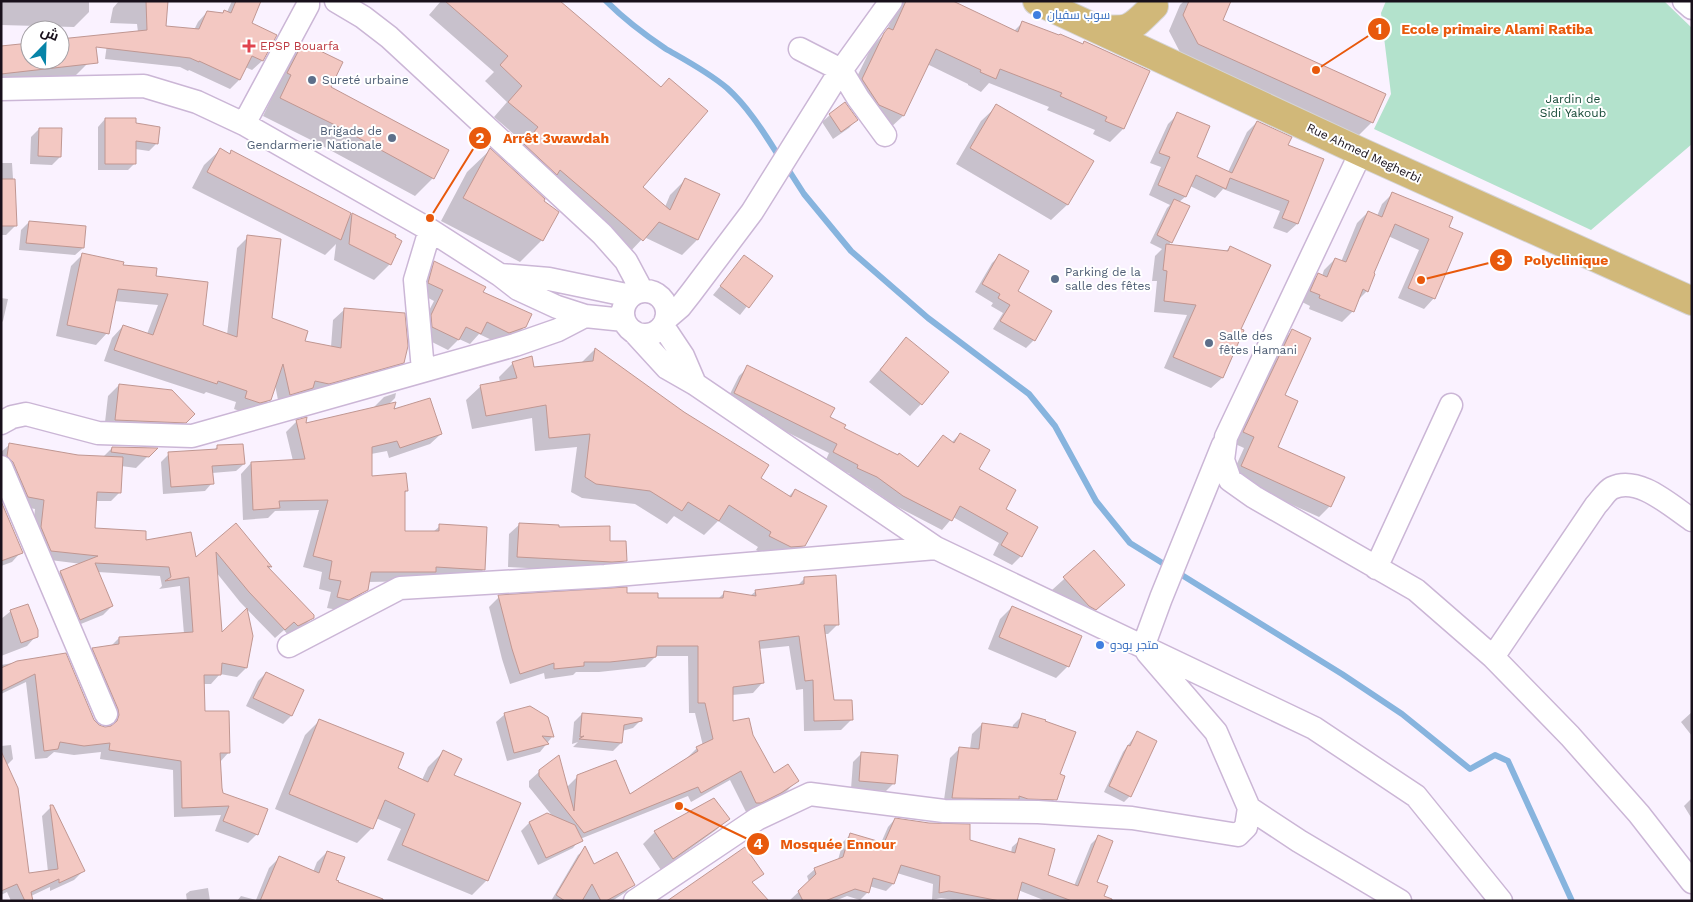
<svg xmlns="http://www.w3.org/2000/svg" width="1693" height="902" viewBox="0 0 1693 902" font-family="'Work Sans',Cairo,sans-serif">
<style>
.green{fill:#b3e2cc}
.shadow{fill:#0003}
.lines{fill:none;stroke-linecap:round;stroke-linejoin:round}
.stream{stroke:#87b4de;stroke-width:6}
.building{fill:#f3c8c2;stroke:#c09792}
.minor-casing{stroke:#cbb6d6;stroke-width:25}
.major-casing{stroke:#d5d4d6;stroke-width:30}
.minor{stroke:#fff;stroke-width:22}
.major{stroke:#d1b879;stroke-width:28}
.shop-dot{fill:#3f7fe0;stroke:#fff;stroke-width:2}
.health-dot{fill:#e0444e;stroke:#fff;stroke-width:2}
.service-dot{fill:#5c6f8a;stroke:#fff;stroke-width:2}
.labels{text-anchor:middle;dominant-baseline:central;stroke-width:4;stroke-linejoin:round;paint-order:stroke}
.shop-label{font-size:12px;fill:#366cbe;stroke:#fff;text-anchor:start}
.health-label{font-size:12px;fill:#be3a42;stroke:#fff;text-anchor:start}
.service-label{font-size:12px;fill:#4e5e75;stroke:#fff;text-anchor:start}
.park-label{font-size:12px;fill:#164a37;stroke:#fff}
.street-label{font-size:12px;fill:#18101b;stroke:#fff}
.leader{fill:none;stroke:#e8590c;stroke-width:2}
.callout-dot{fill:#e8590c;stroke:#fff;stroke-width:2}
.mark-label{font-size:15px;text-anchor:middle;font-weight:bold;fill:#fff}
.callout-label{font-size:14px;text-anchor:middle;font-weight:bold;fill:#e8590c;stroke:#fff;stroke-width:4;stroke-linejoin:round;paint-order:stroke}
</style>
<rect width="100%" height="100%" fill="#faf2ff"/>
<path class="green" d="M1386 1H1664L1692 28V144L1591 230 1374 129 1391 94 1381 13Z"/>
<path class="shadow" d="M1 1H89V12L74 27 1 25Z
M119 1H166L164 27 194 30 198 22 207 12 222 14 224 11 227 12 232 1H260L250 24 275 36 262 61 252 70 245 67 239 80 230 89 189 70 188 71 180 67 105 59 107 44 138 32 137 24 110 23 113 8Z
M441 1H559L641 187 665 207 670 195 685 180 718 194 697 240 682 255 644 237 627 255 509 159 524 143 494 117 507 102 485 81 494 72 429 15Z
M900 1H950L1013 32 1023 22 1148 71 1123 129 1110 142 1093 134 1095 130 1047 110 1049 107 989 83 981 92 968 85V84L927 64 903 116 889 129 849 93 871 48 886 32Z
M1184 1H1230L1221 20 1372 122 1357 137 1183 58 1169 31 1180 5Z
M60 41 87 64 75 76 1 84V47L30 44V60H60Z
M306 46 329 88 433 178 415 196 317 143 263 116 274 93 269 91 283 66 301 48 303 49Z
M997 106 1092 162 1067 205 1051 220 956 164 981 121Z
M1178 114 1195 157 1228 172 1247 132 1257 122 1287 146 1297 224 1287 233 1273 228 1280 211 1223 189 1215 198 1190 186 1185 197 1179 202 1171 242 1168 246 1225 252 1230 247 1240 329 1242 330 1222 378 1211 388 1164 368 1187 315 1154 312 1157 281H1152L1155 256 1162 249 1150 243 1167 208 1170 205 1149 195 1161 167 1150 163 1168 124Z
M830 115 856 120 849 128 833 139 822 122Z
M105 119 135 124 156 144 149 151 135 149V163L128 170H98V127Z
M39 129 60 157 52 165 30 164 31 137Z
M220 150 229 154 231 152 348 219 352 214 390 264 374 280 334 260 336 244 325 255 192 188 204 165Z
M490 150 542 240 520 262 441 221 467 172Z
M1 163H12L16 225 6 235H1Z
M1393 193 1447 228 1434 298 1424 309 1398 298 1419 250 1388 236 1372 274 1367 291 1357 301 1353 311 1342 322 1309 309 1310 306 1300 301 1308 285 1318 275 1322 276 1324 270 1335 259 1341 262 1357 223 1368 212 1377 216 1382 204Z
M29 222 83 248 75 255 19 250 21 230Z
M248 237 271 319 304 341 331 347 333 320 345 309 403 362 392 374 279 405 275 385 270 399 258 411 248 414 234 409 236 402 206 392 204 394 104 361 112 338 123 326 147 334 158 305 114 301 107 333 96 345 56 336 71 266 82 255 155 277 201 326 227 335 237 248Z
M1000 255 1016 291 1051 312 1034 340 1026 348 993 329 1003 313 991 306 993 303 975 292 992 263Z
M745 256 771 276 740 315 713 295Z
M435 262 481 293 524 327 514 338 498 343 479 334 470 344 459 339 448 350 422 337 421 326 434 301 419 293 424 273Z
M1 298 8 299 3 321 1 323Z
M1292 331 1276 447 1330 506 1319 517 1231 477 1244 448 1233 443 1281 342Z
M906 339 921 404 910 416 869 382Z
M595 349 759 478 788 497 795 490 804 545 790 560 776 561 756 550 758 547 718 521 704 535 674 516 667 524 635 504 582 498 571 492 577 447 535 451 532 418 472 429 466 400 481 386 500 382 499 377 513 363 533 369 581 363Z
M748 367 829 418 842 429 917 467 943 436 951 443 960 434 977 469 1004 509 1021 556 1012 565 993 555 999 543 953 517 942 530 894 505 867 486 848 477 850 474 825 462 829 453 726 402 739 376Z
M119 385 193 414 182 425 104 431 108 396Z
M396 393 395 398 388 405 392 411 441 434 430 444 389 458 387 451 371 454V477L407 491 404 493V532H433L440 526 484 569 473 580 368 582 366 589 356 600 338 610 327 608 331 592 319 589 322 572 303 567 319 510 275 511 268 518 243 520 241 474 251 463 293 461 286 432 297 421 304 424 372 409 384 397Z
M9 445 78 456 102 458 112 448 155 449 136 468 121 466 120 492 111 501H95L94 529 144 542 195 559 236 525 271 567 268 569 312 618 303 627 288 635 284 630 275 638 240 602 216 572 221 635 252 636 246 668 237 677 220 674 211 684H203L204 712 229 752 220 762 222 794 257 834 248 843 215 831 221 815 174 817 173 770 100 759 101 752 74 755 54 752 47 758 35 759 26 682 1 694V665L65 654 93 720 98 726 105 728 110 727 109 719 84 659 93 649 111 646 119 638 184 634 180 586 159 589 162 586 160 576 98 572 112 606 103 615 71 628 51 582 60 572 82 564 42 559 32 537 35 509 19 506 1 468V452Z
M217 447 244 464 236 471 212 473V483L205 491 163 494 161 462 169 454 214 450Z
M1 505 21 552 12 562 1 566Z
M520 524 557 528 609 543 625 560 615 571 601 572 508 567 509 534Z
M1094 552 1111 596 1083 621 1077 618 1052 590Z
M804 579 838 624 828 634H824L833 702 852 719 841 730 804 731 803 689 796 690 789 646 759 649 763 682 753 693 732 695V722L751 736 773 775 797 780 787 791 769 803 750 812H746L730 780 691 802 688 796 580 839 573 848 538 865 521 831 529 823 547 815 554 818 529 787V781L540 771 566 788 577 777 629 796 687 758 697 748 703 746 695 713H689L688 656H656L645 667 599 672H576L573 675 545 679 544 673 510 684 502 659 489 607 499 597 626 594 656 599H718L724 593 750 596 756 591 797 586Z
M1012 607 1068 666 1056 678 988 649 1000 619Z
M11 611 36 636 27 646 1 656V619Z
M266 673 303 690 291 716 283 724 246 706 258 681Z
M530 708 552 737 540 752 507 761 496 722 504 715Z
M1692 712V736L1681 722Z
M582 714 641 720 633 728 622 731 621 743 613 751 573 747 578 742 572 744 574 722Z
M1023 715 1058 775 1055 799 1045 809 943 807 950 758 960 748 970 749 972 734 982 724 1012 729 1013 725Z
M320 720 396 769 422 780 428 767 443 752 453 776 487 880 472 895 387 860 401 829 376 818 372 828 357 843 275 809 305 735Z
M1137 733 1130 796 1124 802 1104 792 1123 752Z
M11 745 13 759 7 765 28 874 48 872 42 816 51 807 83 871 74 880 50 891V887L31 896V901H11L7 892 1 895V746Z
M861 754 894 783 886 791 851 789 853 762Z
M1692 798V819L1684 806Z
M728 819 716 830 661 870 643 844 655 832Z
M895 819 1011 853 1012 847 1020 840 1046 876 1074 886 1091 844 1098 837 1095 883 1102 901H1046L1018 890 1016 901H959L941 898 932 900 933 884 897 873 893 884 886 891 869 886 868 892 860 900 847 896 835 901H789L809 882 807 876 815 869 838 860 843 842 851 834 881 843 888 827Z
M585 849 593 866 633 884 626 892 612 901H551L578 855Z
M327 852 334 880 337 883 383 901H237L241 896 256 900 269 868 279 858 313 872 317 862Z
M208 888 210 901H187L186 894 190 891Z"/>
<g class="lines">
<path class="stream" d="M606 1C624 19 645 35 666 49 687 61 708 72 727 88 749 108 764 133 780 158
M786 166 804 194 851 251 928 318 1029 394 1055 426 1096 501 1130 543 1342 674 1402 714 1470 769 1495 755 1508 761 1572 901"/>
</g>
<path class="building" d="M146 1H168L166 26 199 29 207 11 223 13 224 10 231 13 236 1H261L252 23 277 35 263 61 252 56 240 80 199 61V62L190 58 96 47 98 63 1 74V46L30 43V60H60V39L147 30Z
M445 1H560L661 87 669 78 708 111 643 187 670 210 685 178 720 194 698 240 659 222 643 241 560 170 557 175 524 144 538 127 508 102 522 86 500 65 508 56Z
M906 1H953L1018 32 1022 21 1059 35 1060 34 1083 44 1084 41 1150 71 1124 129 1105 121 1107 117 1060 96 1062 93 1000 69 996 79 980 72 981 70 936 49 904 116 879 105 862 79 884 33 888 28 893 30Z
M1189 1H1231L1223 20 1386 94 1373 123 1198 44 1183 15Z
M306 44 343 62 331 87 449 150 434 179 335 125 280 98 291 75 287 73 301 46 304 48Z
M845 102 858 120 841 132 829 114Z
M996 104 1094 161 1068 205 970 148Z
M1177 112 1210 126 1197 157 1232 173 1257 121 1292 137 1288 145 1324 159 1298 224 1282 218 1289 201 1230 178 1226 189 1196 175 1186 197 1158 185 1170 157 1159 153Z
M105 118H136V123L160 127 158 144 136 141V164H105Z
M39 128H62L61 157 38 156Z
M220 148 230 154 231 150 351 213 341 240 207 172Z
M490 148 545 199 544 201 559 212 543 241 463 198Z
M1 179H15L17 226H1Z
M1392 192 1453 217 1449 227 1463 233 1435 299 1408 288 1429 239 1395 224 1374 273 1375 274 1368 292 1363 289 1354 312 1319 298 1320 295 1310 291 1318 273 1327 277 1335 258 1346 262 1368 211 1382 217Z
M1174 199 1190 206 1172 243 1157 235Z
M352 213 396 235 395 237 402 241 391 265 349 244Z
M29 221 86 226 84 248 26 243Z
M247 235 281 239 272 318 308 331 305 341 341 348 344 308 405 313 408 346 404 363 329 384 315 381 313 388 290 395 283 364 271 400 260 403 245 398 247 391 218 381 217 384 114 350 123 325 153 335 168 294 118 289 109 334 67 325 82 253 124 262 123 265 157 268 156 276 208 282 203 325 237 337Z
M1166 244 1228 251 1230 246 1271 265 1241 329 1244 330 1223 378 1173 357 1196 305 1164 301 1167 271 1163 270Z
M999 254 1029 271 1018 291 1052 311 1035 341 1000 321 1010 305 998 298 1000 294 982 284Z
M744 255 773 276 749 308 720 286Z
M434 261 486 287 483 292 532 314 526 327 509 333 487 322 481 334 466 327 459 340 432 327 431 315 443 290 428 283Z
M1292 329 1311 338 1285 395 1298 401 1278 447 1345 477 1331 507 1241 466 1254 437 1243 432Z
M906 337 949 372 922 405 880 370Z
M595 348 684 412 769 465 761 478 791 497 795 489 827 506 805 546 791 547 769 536 771 532 729 505 719 521 688 502 682 511 650 491 596 484 585 477 590 434 549 438 546 405 486 416 480 385 517 378 512 362 532 356 534 367 593 361Z
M747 365 835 408 830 417 846 425 844 428 898 455 899 453 918 467 943 435 954 443 960 433 990 450 979 469 1016 490 1006 509 1038 527 1022 557 1001 545 1008 533 960 506 952 521 903 496 877 477 857 468 858 465 833 452 837 444 734 393Z
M119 384 172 390 195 414 186 423 115 420Z
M430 398 442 434 400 448 397 441 372 447V476L406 473 408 491H405V531H439V524L487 527 485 570 436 567V572H371L368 590 349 600 337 597 341 581 329 579 332 561 313 556 328 500 279 501 280 508 253 510 251 462 305 459 296 420 307 417 306 423 396 402 394 409Z
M9 443 78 455 123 457 121 493 97 492 95 528 146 531V540L191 532 196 557 236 523 272 567 267 566 314 615V618L298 626 294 622 285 630 249 592 216 552 222 632 247 608 253 636 247 668 222 663 221 675H204L205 711H229L230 753H220L222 788 223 793 268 809 258 835 223 821 229 806 182 808 181 761 109 750 110 743 84 746 60 742 58 749 44 751 35 674 1 691V668L17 661 66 653 94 720 99 725 105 727 111 726 117 721 119 715 118 709 92 648 119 644V637L193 632 189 577 165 581 171 577 169 567 95 563 113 606 80 620 60 571 98 556 51 551 41 527 44 500 28 497 13 462 7 456Z
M243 444 245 464 212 466 214 484 171 487 168 452 217 449V445Z
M112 447 158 448 149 457 111 452Z
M1 501 23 553 1 561Z
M519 523 559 525V527L610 526V541H626L627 561 612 562 517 557Z
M1094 550 1125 585 1096 610 1089 606 1063 577Z
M836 575 839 625H824L834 700H852L853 720 814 721 813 680 805 681 799 636 759 641 764 683 733 687V721L749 718 753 735 774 773 788 764 799 781 781 793 761 803H756L741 771 701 793 698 787 584 833 539 776V770L559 755 574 811 577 775 616 760 630 794 698 751 696 747 713 739 705 703H698V646H657L656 657 610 662H584V666L554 669V663L520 674 512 649 498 595 627 587V593H658V598H723L724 591 756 596 755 590 804 584V577Z
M28 604 38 630V637L21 643 10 610Z
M1012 606 1082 636 1069 667 999 637Z
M266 672 304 690 292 716 253 698Z
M530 706 548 717 554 737 542 736 549 744 514 753 504 713Z
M582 713 642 718V721L624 725 622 743 579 739 584 736 580 737Z
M1022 713 1046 720 1045 721 1076 732 1060 774 1065 776 1057 800 1028 799 1019 796V799L952 798 959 747 979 749 982 723 1018 728Z
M319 719 404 753 398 768 428 782 443 750 462 759 454 775 521 803 488 881 402 845 415 814 385 800 373 829 289 794Z
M1137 731 1157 741 1131 797 1109 786 1128 745 1130 746Z
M1 751 18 788 29 873 58 869 50 805H53L85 871 59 883V879L31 892 33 901H25L17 884 1 891Z
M861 752 898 755 895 784 859 781Z
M714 798 730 819 673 859 654 831Z
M547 813 575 825 583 841 546 858 529 822Z
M895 818 929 823 970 824V840L1015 853 1019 838 1055 849 1048 875 1078 886 1098 835 1113 841 1097 882 1108 886 1104 896 1112 899V901H1072L1022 882 1017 901H1000L949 891 939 893 940 876 901 865 894 884 873 878 869 893 855 889 825 901H803L798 891 816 874 814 868 843 857 850 833 884 843Z
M585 846 594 864 617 852 635 885 606 901H601L592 884 582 901H565L556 895Z
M745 847 764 874 752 882 769 901H667Z
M327 851 345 857 336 880 339 881 338 882 383 899V901H260L279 856 319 873Z"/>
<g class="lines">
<g class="minor-casing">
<path id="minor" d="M336 1 363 17 389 37 602 234 626 261 642 291
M1684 1 1692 8
M800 49 841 70 858 98 885 135
M1 89 144 86 197 102 244 124 430 230 500 275 518 289 557 307 585 316 624 320
M244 124 308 5V1
M1361 152 1226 437 1223 460 1230 480 1254 497 1416 590 1493 657 1570 736 1639 814 1692 882
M500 275 549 279 631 296
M623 313a22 22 0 1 1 44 0a22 22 0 1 1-44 0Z
M666 319 680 307 691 293 752 212 837 76 891 1
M663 326 683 356 695 384
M634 332 667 368 695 384 936 548 1314 728 1416 796 1501 901
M423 370 415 280 430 230
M1 423 12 417 26 414 98 433 192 436 515 345 558 330 585 316
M1 467 106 714
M1376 568 1451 405
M289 646 400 588 605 576 936 548
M1143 647 1161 598 1223 445
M1493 657 1596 505C1601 500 1606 491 1612 488 1638 475 1671 506 1692 520
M1249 808 1299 841 1400 901
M635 901 757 819 810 794 944 811 1038 812 1132 818 1238 835 1246 827 1249 808 1216 732 1147 652"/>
</g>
<g class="major-casing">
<path id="major" d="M1037 1 1361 152 1692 301
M1099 29C1132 31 1130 29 1154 6"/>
</g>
<use href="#minor" class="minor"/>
<use href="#major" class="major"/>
</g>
<g class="shop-dot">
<circle cx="1037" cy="15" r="5"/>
<circle cx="1100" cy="645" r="5"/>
</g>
<path class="health-dot" d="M246.5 38.5h5v5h5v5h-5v5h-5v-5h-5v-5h5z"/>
<g class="service-dot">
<circle cx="312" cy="80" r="5"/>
<circle cx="392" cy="138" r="5"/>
<circle cx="1055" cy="279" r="5"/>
<circle cx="1209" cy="343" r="5"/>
</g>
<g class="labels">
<g class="shop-label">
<text x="1047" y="15">سوب سفيان</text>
<text x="1110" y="645">متجر بودو</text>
</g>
<g class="health-label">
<text x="260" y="46">EPSP Bouarfa</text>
</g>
<g class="service-label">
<text x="322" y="80">Sureté urbaine</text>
<text x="382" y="131" text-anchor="end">Brigade de<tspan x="382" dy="14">Gendarmerie Nationale</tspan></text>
<text x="1065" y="272">Parking de la<tspan x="1065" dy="14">salle des fêtes</tspan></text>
<text x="1219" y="336">Salle des<tspan x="1219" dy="14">fêtes Hamani</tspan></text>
</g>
<g class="park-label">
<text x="1573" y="99">Jardin de<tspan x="1573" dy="14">Sidi Yakoub</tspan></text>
</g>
<g class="street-label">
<text transform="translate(1364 153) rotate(25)">Rue Ahmed Megherbi</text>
</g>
</g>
<path class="leader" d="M1316 70L1379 29M430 218L480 138M1421 280L1501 260M679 806L758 844"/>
<g class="callout-dot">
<circle cx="1316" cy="70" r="5"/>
<circle cx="430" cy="218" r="5"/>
<circle cx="1421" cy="280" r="5"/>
<circle cx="679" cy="806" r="5"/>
<circle cx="1379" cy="29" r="12"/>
<circle cx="480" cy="138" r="12"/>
<circle cx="1501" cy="260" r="12"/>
<circle cx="758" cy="844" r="12"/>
</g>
<g class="mark-label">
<text x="1379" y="34">1</text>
<text x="480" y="143">2</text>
<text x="1501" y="265">3</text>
<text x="758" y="849">4</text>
</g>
<g class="callout-label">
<text x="1497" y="34">Ecole primaire Alami Ratiba</text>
<text x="556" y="143">Arrêt 3wawdah</text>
<text x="1566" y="265">Polyclinique</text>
<text x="838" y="849">Mosquée Ennour</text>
</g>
<rect width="1693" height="902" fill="none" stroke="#18101b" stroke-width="5"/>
<g transform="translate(45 45) rotate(23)"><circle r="24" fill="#ffffff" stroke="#a39fa4"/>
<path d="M0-4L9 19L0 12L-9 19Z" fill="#0684a8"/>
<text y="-8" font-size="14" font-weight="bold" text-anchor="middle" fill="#18101b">ش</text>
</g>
</svg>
